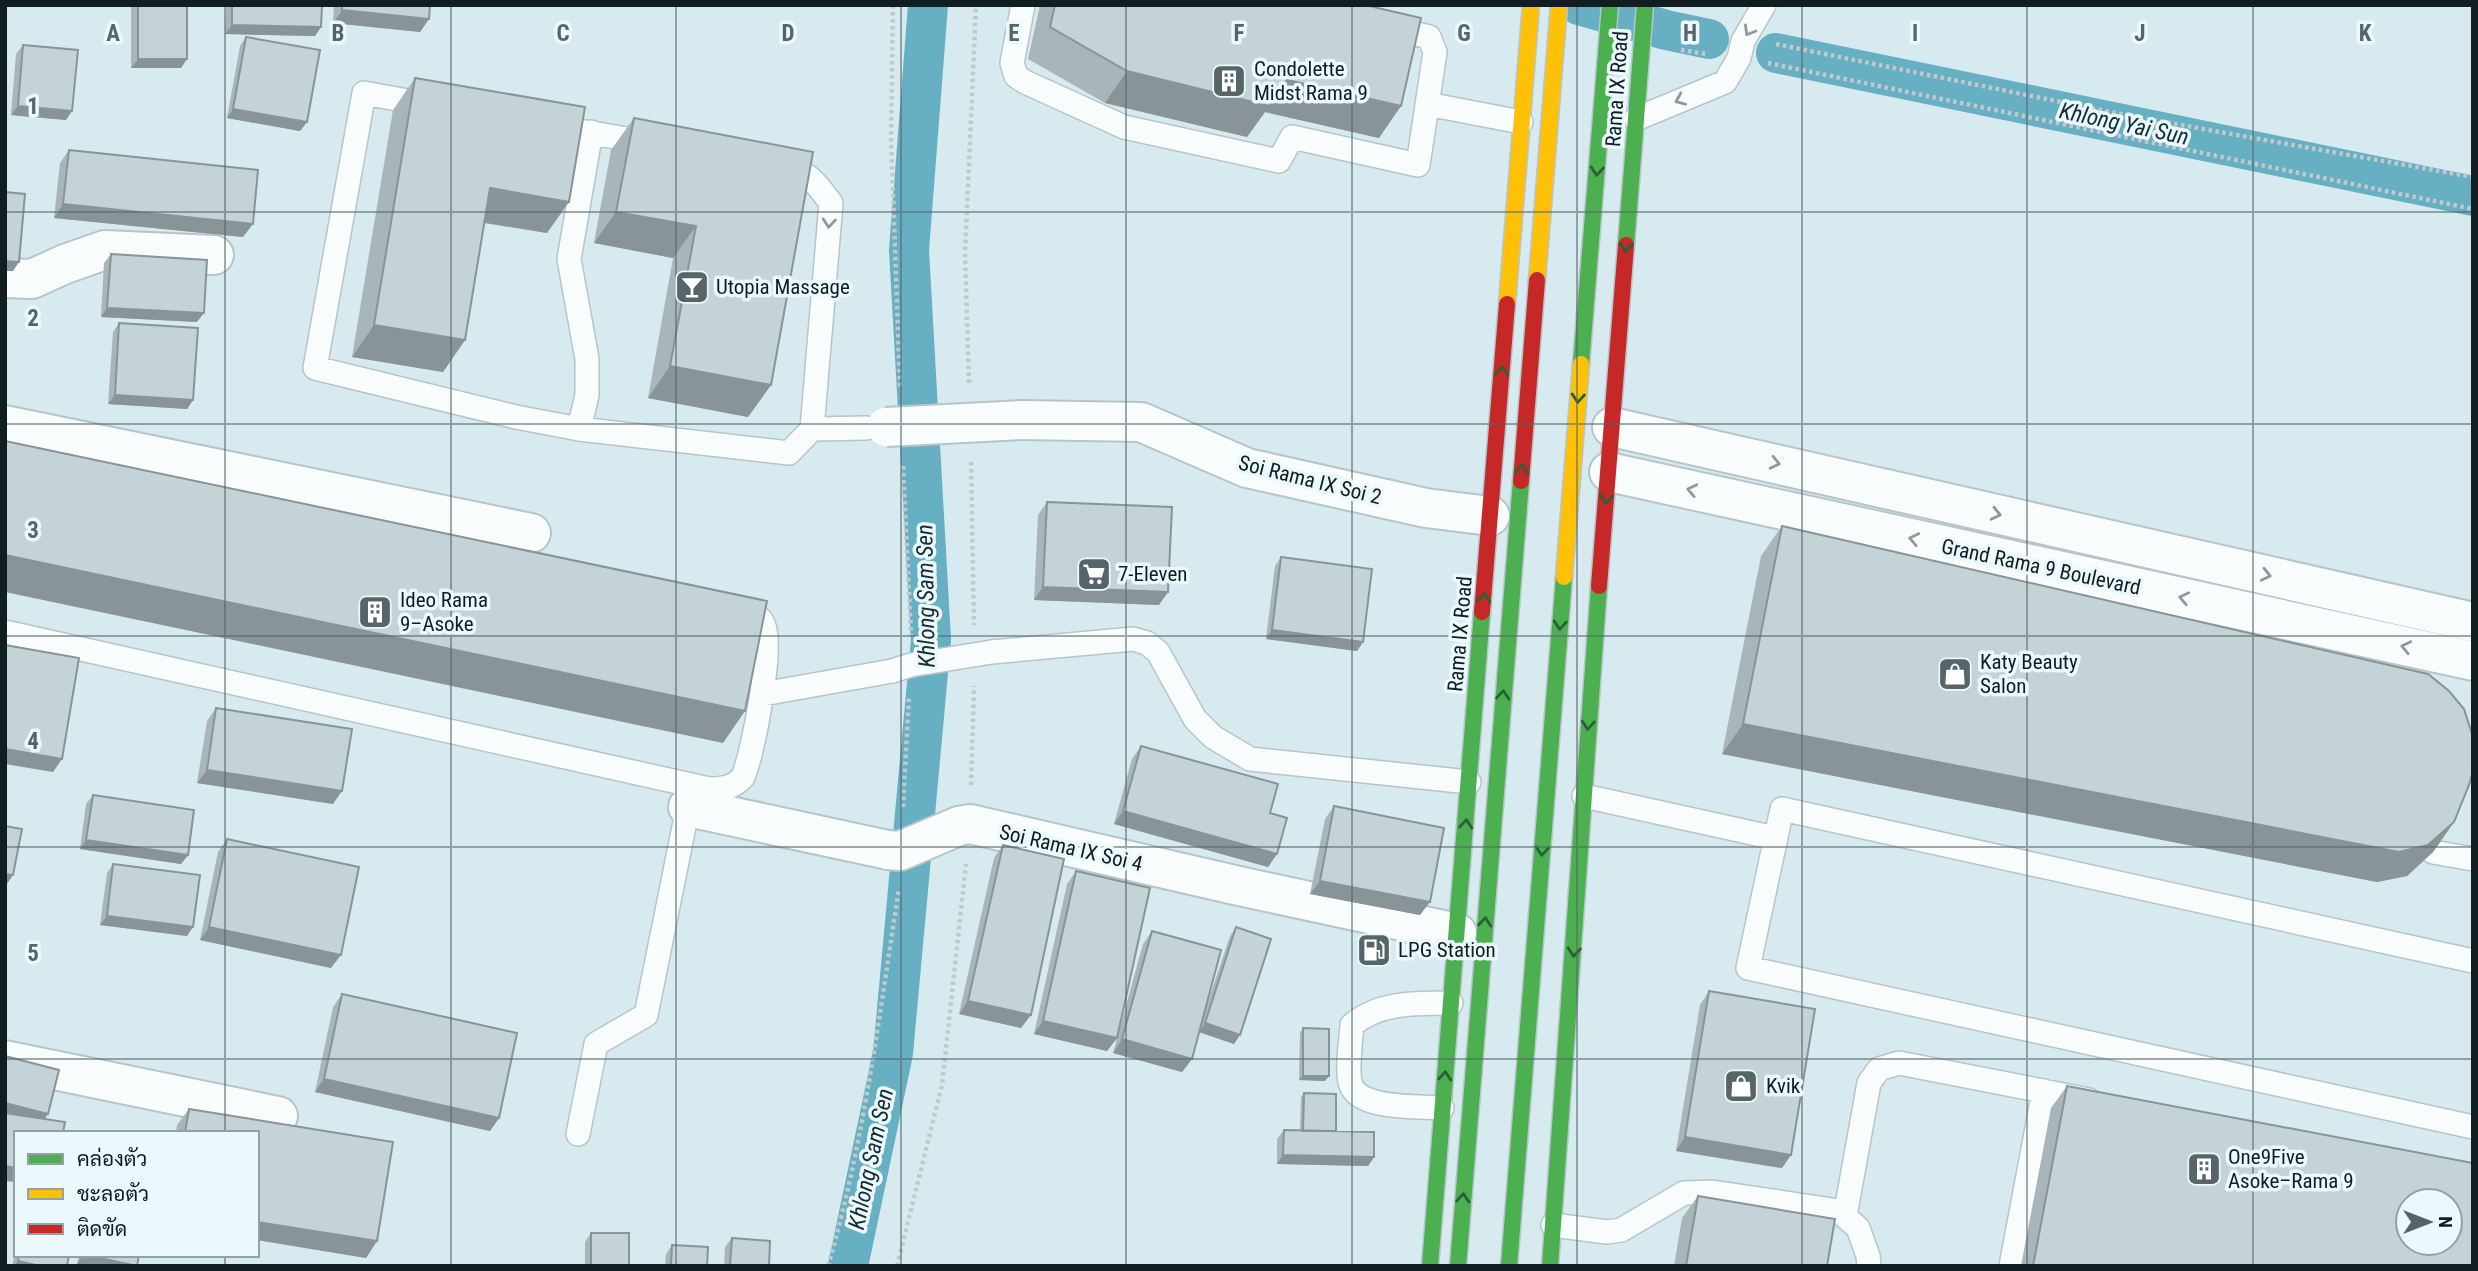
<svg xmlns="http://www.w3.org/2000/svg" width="2478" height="1271" viewBox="0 0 2478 1271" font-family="'Roboto Condensed',Sarabun,sans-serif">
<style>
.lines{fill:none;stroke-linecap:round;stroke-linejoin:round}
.canal{stroke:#67b0c4;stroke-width:40}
.lane-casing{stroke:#b6c5ca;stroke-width:26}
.street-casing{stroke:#b6c5ca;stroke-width:42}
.fast-casing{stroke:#b6c5ca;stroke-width:19}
.slow-casing{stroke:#b6c5ca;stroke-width:19}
.jam-casing{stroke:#b6c5ca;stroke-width:19}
.path{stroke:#c2c9ca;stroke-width:4.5;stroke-dasharray:3.5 3.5;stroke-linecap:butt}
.lane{stroke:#f9fcfd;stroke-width:23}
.street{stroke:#f9fcfd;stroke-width:38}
.fast{stroke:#4caf50;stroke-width:16}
.slow{stroke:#ffc107;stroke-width:16}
.jam{stroke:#c62828;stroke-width:16}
.lane-bridge-casing{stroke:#b6c5ca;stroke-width:26;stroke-linecap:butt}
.street-bridge-casing{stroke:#b6c5ca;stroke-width:42;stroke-linecap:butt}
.lane-bridge{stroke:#f9fcfd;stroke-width:23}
.street-bridge{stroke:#f9fcfd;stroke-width:38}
.wall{fill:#a8b5ba}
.shaded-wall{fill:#889497}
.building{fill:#c3d3d8;stroke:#889497;stroke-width:2;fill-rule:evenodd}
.oneway{stroke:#90989a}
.oneway2{stroke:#2b5f37}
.grid{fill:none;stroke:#55656a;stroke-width:2;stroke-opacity:0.55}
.labels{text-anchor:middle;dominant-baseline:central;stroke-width:7;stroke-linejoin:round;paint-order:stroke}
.poi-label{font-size:21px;fill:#101e22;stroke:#ebf9fd;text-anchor:start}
.street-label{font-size:21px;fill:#101e22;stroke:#ebf9fd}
.water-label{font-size:23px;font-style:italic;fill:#172d33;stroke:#ebf9fd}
.grid-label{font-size:23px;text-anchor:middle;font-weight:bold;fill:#55656a;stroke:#ebf9fd;stroke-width:7;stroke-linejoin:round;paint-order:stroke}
</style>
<rect width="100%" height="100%" fill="#d6eaf0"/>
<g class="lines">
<path class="canal" d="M1579 5 1666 30 1709 39
M1776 53 2473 196
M848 1266 893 1053 931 640 909 250 928 5"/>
<g class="lane-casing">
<path id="lane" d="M1023 5 1012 63 1016 76 1025 82 1124 127 1279 161 1292 137 1418 165 1435 52 1429 37 1388 27
M1427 104 1521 122
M430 105 364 93 315 368 516 417 579 429 789 453 812 429 866 428
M1636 119 1725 82 1739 58 1743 41 1764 5
M550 126 651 143
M781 165C807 170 816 183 831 203L812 429
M579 429 587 395V359L569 259 591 132
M5 632 709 789C723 789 733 788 743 777 753 752 773 650 764 626 760 614 749 612 738 610
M992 652 1133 639 1147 643 1158 652 1195 719 1213 737 1250 759 1469 782
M763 694 892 671
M1584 796 1775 838
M2433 852 2473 859
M2473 961 1782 809 1748 968 2473 1127
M1442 1108C1419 1106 1360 1110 1351 1085 1346 1072 1351 1040 1352 1025 1379 1002 1417 1003 1451 1003
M578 1134 596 1044 646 1015 688 807
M1845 1216 1869 1083 1879 1069 1899 1063 2089 1100
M1553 1225 1607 1232 1621 1230 1684 1193 1712 1192 1839 1211 1858 1228 1868 1256 1869 1266
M2011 1266 2044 1091"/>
</g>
<g class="street-casing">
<path id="street" d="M5 278 32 279 65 264 105 250 214 255
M1021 420 1141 422 1247 468 1426 508 1490 516
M5 425 531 533
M1612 427 2473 622
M1609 472 2473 661
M688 807 888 850
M959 826 970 824 1239 886 1457 933
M5 1060 278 1116"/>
</g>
<g class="fast-casing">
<path id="fast" d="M1626 245 1645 5
M1581 364 1610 5
M1430 1266 1482 612
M1458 1266 1521 481
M1509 1266 1564 577
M1550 1266 1599 586"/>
</g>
<g class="slow-casing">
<path id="slow" d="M1537 280 1559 5
M1507 304 1531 5
M1564 577 1581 364"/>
</g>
<g class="jam-casing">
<path id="jam" d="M1521 481 1537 280
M1599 586 1626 245
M1482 612 1507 304"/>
</g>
<path class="path" d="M893 5 891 138 900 387
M1776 44 2130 116 2473 177
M1681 50 1707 54
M1768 63 2473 209
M969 383 965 254 976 5
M971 462 974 625
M903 466 911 635
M971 785 974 686
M903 807 909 696
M828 1266C864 1143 879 1015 899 889
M897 1266 942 1085 966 864"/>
<use href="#lane" class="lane"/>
<use href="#street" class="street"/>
<use href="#fast" class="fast"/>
<use href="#slow" class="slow"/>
<use href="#jam" class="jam"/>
<g class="lane-bridge-casing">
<path id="lane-bridge" d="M892 671 911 665 992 652"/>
</g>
<g class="street-bridge-casing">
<path id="street-bridge" d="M886 427 1021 420
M888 850 900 851 959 826"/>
</g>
<use href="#lane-bridge" class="lane-bridge"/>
<use href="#street-bridge" class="street-bridge"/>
</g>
<path class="wall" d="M131 5H187L181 68H131Z
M226 5H322L321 27 315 36 225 34Z
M334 5H430L429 19 420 32 333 23Z
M1040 5H1365L1379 138 1265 112 1247 137 1105 103 1028 59Z
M246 37 307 122 300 131 227 118 240 46Z
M23 45 72 111 66 120 11 115 16 54Z
M415 78 547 233 484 223 465 340 443 372 352 357 393 110Z
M634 118 813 152 771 385 748 417 648 398 673 258 594 243 611 150Z
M69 150 243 237 54 218 60 163Z
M111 254 197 322 101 317 104 263Z
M119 323 193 400 187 409 108 404 113 332Z
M1047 502 1159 605 1034 600 1038 515Z
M1782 526 2454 822 2433 852 2407 876 2377 882 1722 754 1761 556Z
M1281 557 1363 642 1357 651 1266 639 1275 566Z
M216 708 333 804 197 783 207 721Z
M1141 746 1270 813 1277 854 1268 867 1114 824 1132 759Z
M93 795 188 855 181 864 80 849 86 804Z
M1334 806 1420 915 1310 894 1325 819Z
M227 839 331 968 200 940 218 852Z
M1003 845 1021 1028 959 1014 994 858Z
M113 864 187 936 100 925 107 873Z
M1076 871 1117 1038 1107 1051 1034 1034 1067 884Z
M1236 927 1234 1044 1199 1032 1192 1059 1182 1072 1113 1053 1143 944 1152 931 1200 1026 1230 936Z
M1709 991 1782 1168 1676 1151 1700 1005Z
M342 994 499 1118 490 1131 315 1092 333 1007Z
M1303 1028 1329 1076 1325 1081 1299 1080 1300 1033Z
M2067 1086 2473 1266H2021L2051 1108Z
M1304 1093 1336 1131 1374 1157 1368 1166 1277 1164V1139L1284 1130H1300L1301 1097Z
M189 1109 393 1142 377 1241 366 1258 257 1240V1133H176L177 1125Z
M1698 1196 1827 1266H1674L1682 1218Z
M591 1233 629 1266H585V1242Z
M732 1238 769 1266H724L725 1247Z
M672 1245 707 1266H665L666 1254Z
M16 1249V1255H69L67 1266H12Z
M79 1255H139L137 1266H87L77 1264Z"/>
<path class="shaded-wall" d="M342 10 429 19 420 32 333 23Z
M232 25 321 27 315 36 225 34Z
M138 59H187L181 68H131Z
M1127 71 1287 80 1401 106 1379 138 1265 112 1247 137 1105 103Z
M18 106 72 111 66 120 11 115Z
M233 109 307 122 300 131 227 118Z
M490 188 569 202 547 233 468 220Z
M63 204 253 224 243 237 54 218Z
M616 212 696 226 673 258 594 243Z
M5 261 19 262 13 271H5Z
M107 308 204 313 197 322 101 317Z
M374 325 465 340 443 372 352 357Z
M670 366 771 385 748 417 648 398Z
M115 395 193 400 187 409 108 404Z
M5 555 745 711 723 743 5 592Z
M1043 587 1168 592 1159 605 1034 600Z
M1272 630 1363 642 1357 651 1266 639Z
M1743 724 2454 822 2433 852 2407 876 2377 882 1722 754Z
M5 749 62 759 53 772 5 764Z
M207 770 342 791 333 804 197 783Z
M1123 811 1277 854 1268 867 1114 824Z
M86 840 188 855 181 864 80 849Z
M5 874 13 875 7 884H5Z
M1320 881 1430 902 1420 915 1310 894Z
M107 916 193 927 187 936 100 925Z
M209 927 341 955 331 968 200 940Z
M968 1001 1031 1015 1021 1028 959 1014Z
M1043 1021 1117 1038 1107 1051 1034 1034Z
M1205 1023 1240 1035 1234 1044 1199 1032Z
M1122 1039 1192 1059 1182 1072 1113 1053Z
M1303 1076H1329L1325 1081 1299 1080Z
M324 1079 499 1118 490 1131 315 1092Z
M5 1103 48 1114 42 1123 5 1114Z
M1685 1137 1791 1155 1782 1168 1676 1151Z
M1283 1155 1374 1157 1368 1166 1277 1164Z
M5 1166 16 1168V1182L5 1181Z
M257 1222 377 1241 366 1258 257 1240Z
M83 1255H86L136 1266H87L77 1264Z
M18 1261 40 1266H14Z"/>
<path class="building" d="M138 5H187V59H138Z
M232 5H322L321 27 232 25Z
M342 5H430L429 19 342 10Z
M1055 5H1365L1421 18 1401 106 1287 80 1269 106 1127 71 1050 27Z
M246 37 320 50 307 122 233 109Z
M23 45 78 50 72 111 18 106Z
M415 78 585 107 569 202 490 188 465 340 374 325Z
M634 118 813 152 771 385 670 366 696 226 616 212Z
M69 150 258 170 253 224 63 204Z
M5 192 25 194 19 262 5 261Z
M111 254 207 260 204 313 107 308Z
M119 323 198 328 193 400 115 395Z
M5 441 767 601 745 711 5 555Z
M1047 502 1172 507 1168 592 1043 587Z
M1782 526 2428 674 2449 691 2464 709 2473 737V771L2469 785 2454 822 2428 845 2399 852 1743 724Z
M1281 557 1372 569 1363 642 1272 630Z
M5 645 79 658 62 759 5 749Z
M216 708 352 729 342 791 207 770Z
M1141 746 1278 784 1270 813 1287 818 1277 854 1123 811Z
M93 795 194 810 188 855 86 840Z
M1334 806 1444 828 1430 902 1320 881Z
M5 826 22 829 13 875 5 874Z
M227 839 359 867 341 955 209 927Z
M1003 845 1064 859 1031 1015 968 1001Z
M113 864 200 875 193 927 107 916Z
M1076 871 1150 888 1117 1038 1043 1021Z
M1236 927 1271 939 1240 1035 1205 1023Z
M1152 931 1221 950 1192 1059 1122 1039Z
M1709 991 1815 1009 1791 1155 1685 1137Z
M342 994 517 1033 499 1118 324 1079Z
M1303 1028 1329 1029V1076H1303Z
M5 1056 59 1070 48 1114 5 1103Z
M2067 1086 2473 1163V1266H2033ZM2408 1201H2450V1243H2408Z
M1304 1093 1336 1094V1131H1303Z
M189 1109 393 1142 377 1241 257 1222V1133H185Z
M5 1113 65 1122 63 1133H16V1168L5 1166Z
M1284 1130 1374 1132V1157L1283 1155Z
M1698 1196 1835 1219 1827 1266H1686Z
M591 1233H629V1266H591Z
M732 1238 770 1241 769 1266H730Z
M672 1245 708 1247 707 1266H671Z
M19 1255H69L67 1266H40L18 1261Z
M86 1255H139L137 1266Z"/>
<defs><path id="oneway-chevron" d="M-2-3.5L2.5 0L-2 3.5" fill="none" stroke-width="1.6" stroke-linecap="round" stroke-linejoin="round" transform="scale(1.75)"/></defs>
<g class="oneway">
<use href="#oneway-chevron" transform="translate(1749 31) rotate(120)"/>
<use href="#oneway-chevron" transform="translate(1680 100) rotate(157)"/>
<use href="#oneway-chevron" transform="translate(829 223) rotate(95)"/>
<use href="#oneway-chevron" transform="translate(1775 463) rotate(13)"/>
<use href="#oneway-chevron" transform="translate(1692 490) rotate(-168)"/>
<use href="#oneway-chevron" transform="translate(1996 514) rotate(13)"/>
<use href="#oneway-chevron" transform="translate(1914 539) rotate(-168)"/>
<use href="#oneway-chevron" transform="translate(2266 575) rotate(13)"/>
<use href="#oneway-chevron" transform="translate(2184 598) rotate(-168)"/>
<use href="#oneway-chevron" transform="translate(2406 647) rotate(-168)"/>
</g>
<g class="oneway2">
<use href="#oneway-chevron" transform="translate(1597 171) rotate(95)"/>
<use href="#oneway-chevron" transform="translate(1626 247) rotate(94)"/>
<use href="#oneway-chevron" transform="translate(1502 371) rotate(-85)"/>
<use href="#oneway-chevron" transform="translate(1578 398) rotate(95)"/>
<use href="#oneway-chevron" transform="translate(1522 469) rotate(-85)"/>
<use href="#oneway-chevron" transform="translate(1606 499) rotate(95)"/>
<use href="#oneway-chevron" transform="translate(1484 598) rotate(-85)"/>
<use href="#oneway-chevron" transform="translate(1560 625) rotate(95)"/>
<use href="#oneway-chevron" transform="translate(1503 695) rotate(-85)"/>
<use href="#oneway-chevron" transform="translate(1588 725) rotate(94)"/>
<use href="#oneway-chevron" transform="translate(1466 824) rotate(-86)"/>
<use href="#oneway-chevron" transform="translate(1542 851) rotate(95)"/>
<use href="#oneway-chevron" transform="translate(1485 922) rotate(-85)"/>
<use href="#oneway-chevron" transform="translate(1574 952) rotate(94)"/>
<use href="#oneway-chevron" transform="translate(1445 1076) rotate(-85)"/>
<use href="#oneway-chevron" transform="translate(1463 1198) rotate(-86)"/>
</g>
<path class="grid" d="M225 5V1133M451 5V1266M676 5V1266M901 5V1266M1126 5V1266M1352 5V1266M1577 5V1266M1802 5V1266M2027 5V1266M2253 5V1266M5 212H2473M5 424H2473M5 636H2473M5 847H2473M5 1059H2473M225 1255V1266"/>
<defs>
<g id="building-square" transform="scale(1.75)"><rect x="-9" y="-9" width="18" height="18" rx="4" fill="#55656a" stroke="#ebf9fd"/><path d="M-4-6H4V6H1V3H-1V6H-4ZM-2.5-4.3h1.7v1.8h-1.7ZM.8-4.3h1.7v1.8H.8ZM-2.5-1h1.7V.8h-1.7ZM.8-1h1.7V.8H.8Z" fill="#fff"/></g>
<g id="bar-square" transform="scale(1.75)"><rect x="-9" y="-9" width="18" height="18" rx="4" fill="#55656a" stroke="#ebf9fd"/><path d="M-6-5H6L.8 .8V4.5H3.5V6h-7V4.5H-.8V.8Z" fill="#fff"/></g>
<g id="supermarket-square" transform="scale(1.75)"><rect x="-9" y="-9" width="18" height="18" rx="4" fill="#55656a" stroke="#ebf9fd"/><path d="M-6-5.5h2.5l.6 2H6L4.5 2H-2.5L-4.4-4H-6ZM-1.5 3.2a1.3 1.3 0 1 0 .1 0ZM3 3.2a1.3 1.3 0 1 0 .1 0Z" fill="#fff"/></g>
<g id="shop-square" transform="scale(1.75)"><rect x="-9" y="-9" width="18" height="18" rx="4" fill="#55656a" stroke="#ebf9fd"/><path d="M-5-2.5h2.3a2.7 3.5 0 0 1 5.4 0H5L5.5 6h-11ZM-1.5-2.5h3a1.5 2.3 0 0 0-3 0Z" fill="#fff"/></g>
<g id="fuel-square" transform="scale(1.75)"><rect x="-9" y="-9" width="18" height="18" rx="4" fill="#55656a" stroke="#ebf9fd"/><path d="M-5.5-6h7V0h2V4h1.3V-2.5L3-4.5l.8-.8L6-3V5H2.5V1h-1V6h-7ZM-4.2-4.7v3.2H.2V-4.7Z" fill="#fff"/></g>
</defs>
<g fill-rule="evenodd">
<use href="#building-square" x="1229" y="81"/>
<use href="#bar-square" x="692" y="287"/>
<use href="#supermarket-square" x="1094" y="574"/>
<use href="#building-square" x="375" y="612"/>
<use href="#shop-square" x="1955" y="674"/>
<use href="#fuel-square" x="1374" y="950"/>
<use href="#shop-square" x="1741" y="1086"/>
<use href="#building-square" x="2204" y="1169"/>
</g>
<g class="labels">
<g class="poi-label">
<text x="1254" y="69">Condolette<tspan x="1254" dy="24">Midst Rama 9</tspan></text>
<text x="716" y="287">Utopia Massage</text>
<text x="1118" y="574">7-Eleven</text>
<text x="400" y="600">Ideo Rama<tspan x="400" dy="24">9–Asoke</tspan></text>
<text x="1980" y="662">Katy Beauty<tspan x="1980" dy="24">Salon</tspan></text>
<text x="1398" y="950">LPG Station</text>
<text x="1766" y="1086">Kvik</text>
<text x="2228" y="1157">One9Five<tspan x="2228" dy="24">Asoke–Rama 9</tspan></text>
</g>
<g class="street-label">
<text transform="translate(1617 89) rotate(-86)">Rama IX Road</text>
<text transform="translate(1310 480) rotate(14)">Soi Rama IX Soi 2</text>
<text transform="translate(2041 567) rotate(12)">Grand Rama 9 Boulevard</text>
<text transform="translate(1460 634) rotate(-85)">Rama IX Road</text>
<text transform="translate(1071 848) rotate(13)">Soi Rama IX Soi 4</text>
</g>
<g class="water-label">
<text transform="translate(2124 124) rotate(12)">Khlong Yai Sun</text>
<text transform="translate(926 596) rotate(-91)">Khlong Sam Sen</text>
<text transform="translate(871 1159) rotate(-78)">Khlong Sam Sen</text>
</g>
</g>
<g class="grid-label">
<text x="113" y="41">A</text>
<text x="338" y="41">B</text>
<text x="563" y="41">C</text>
<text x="788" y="41">D</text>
<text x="1014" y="41">E</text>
<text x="1239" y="41">F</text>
<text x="1464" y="41">G</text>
<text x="1690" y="41">H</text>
<text x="1915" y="41">I</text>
<text x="2140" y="41">J</text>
<text x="2365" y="41">K</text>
<text x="33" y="114">1</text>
<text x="33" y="326">2</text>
<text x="33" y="538">3</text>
<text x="33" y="749">4</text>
<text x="33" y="961">5</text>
</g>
<rect width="2478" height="1271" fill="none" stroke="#101e22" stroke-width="14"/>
<rect x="14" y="1131" width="245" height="126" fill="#ebf9fd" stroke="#93a1a5" stroke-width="2"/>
<rect x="28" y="1154" width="35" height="10" fill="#4caf50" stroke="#93a1a5" stroke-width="2"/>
<text x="77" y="1166" font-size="21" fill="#101e22">คล่องตัว</text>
<rect x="28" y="1189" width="35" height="10" fill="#ffc107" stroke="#93a1a5" stroke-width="2"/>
<text x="77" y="1201" font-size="21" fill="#101e22">ชะลอตัว</text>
<rect x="28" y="1224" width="35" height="10" fill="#c62828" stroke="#93a1a5" stroke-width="2"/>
<text x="77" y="1236" font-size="21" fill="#101e22">ติดขัด</text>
<g transform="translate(2429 1222) rotate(90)"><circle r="33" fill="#ebf9fd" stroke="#93a1a5" stroke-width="2"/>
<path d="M0-5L12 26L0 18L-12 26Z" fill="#55656a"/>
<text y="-10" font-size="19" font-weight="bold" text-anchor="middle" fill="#101e22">N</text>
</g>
</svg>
